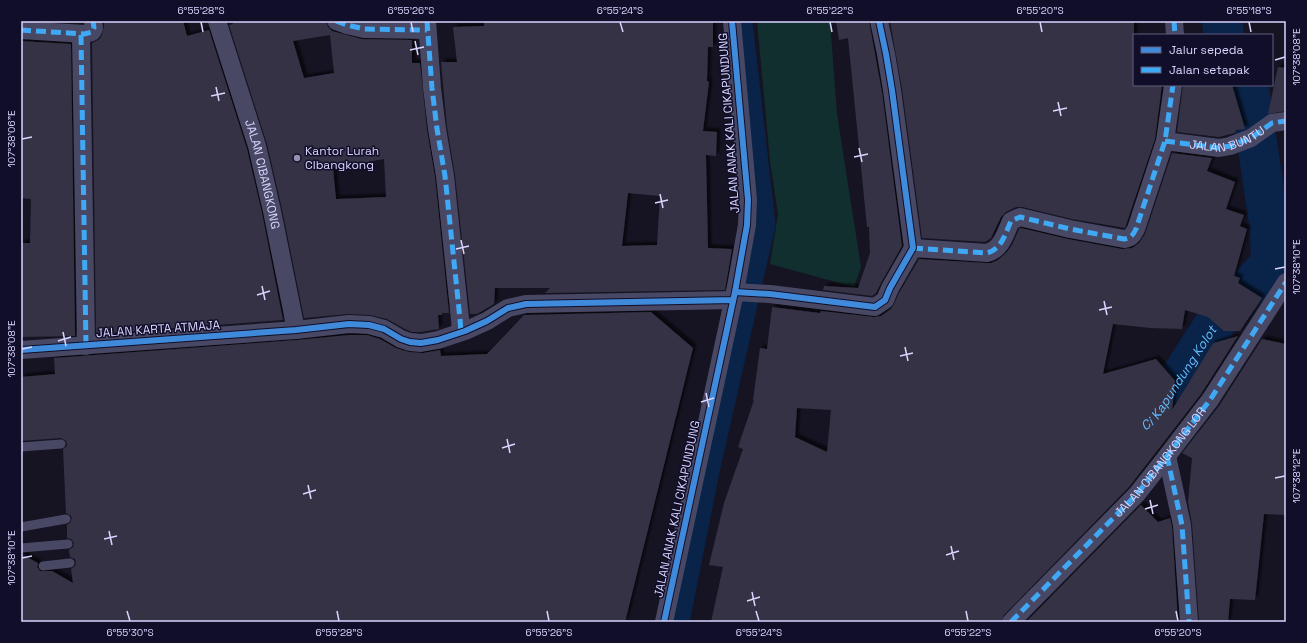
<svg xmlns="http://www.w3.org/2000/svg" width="1307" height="643" viewBox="0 0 1307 643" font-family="'Space Grotesk',sans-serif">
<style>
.green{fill:#112f2e}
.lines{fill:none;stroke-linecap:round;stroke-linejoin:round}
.canal{stroke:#092349;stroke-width:23}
.river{stroke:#092349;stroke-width:40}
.building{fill:#343245;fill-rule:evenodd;filter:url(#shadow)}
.lane{stroke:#484864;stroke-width:9}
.street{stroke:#484864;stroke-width:18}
.quiet{stroke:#3fa9f5;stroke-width:5;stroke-dasharray:10 5;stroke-linecap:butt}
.cycleway-casing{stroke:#110e29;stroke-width:8}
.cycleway{stroke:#408adc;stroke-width:6}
.ticks{fill:none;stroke:#d8d5ff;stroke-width:1.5}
.poi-dot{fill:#9491b2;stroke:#110e29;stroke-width:1.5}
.labels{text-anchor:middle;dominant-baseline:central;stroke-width:3;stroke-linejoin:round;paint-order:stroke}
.street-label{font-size:12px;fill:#d8d5ff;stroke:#110e29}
.poi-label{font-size:12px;fill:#d8d5ff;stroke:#110e29;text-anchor:start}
.water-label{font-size:13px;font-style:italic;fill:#63beff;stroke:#110e29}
.neatline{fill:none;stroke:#d8d5ff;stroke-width:1.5}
.ticks-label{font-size:10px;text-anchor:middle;fill:#d8d5ff}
</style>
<defs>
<filter id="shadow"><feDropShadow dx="3.5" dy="-3.5" stdDeviation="1" flood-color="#0009"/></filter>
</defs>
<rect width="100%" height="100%" fill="#161423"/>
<path class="green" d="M757 21H830L837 114 861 267 854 287 770 264 778 214 770 161Z"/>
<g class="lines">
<path class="canal" d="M678 622 708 471 764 225 741 21"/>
<g class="river">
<path d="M1222 21 1224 35"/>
<path id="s1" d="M1141 428 1153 419 1216 322 1271 263 1270 230 1249 88 1247 85"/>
</g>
</g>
<path class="building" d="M104 21H183L187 36 209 30 247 149 262 213 283 320 96 334 92 43 98 40 101 37 104 27Z
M232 21H326L328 27 332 31 362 39 412 40V63H420L427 130 435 177 449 313H442V315H438L439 329 421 332H412L405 329 387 319 370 315 348 314 304 318 282 209 267 144 229 25 233 24ZM330 35 334 73 304 78 293 41ZM384 159 386 197 336 199 333 168Z
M484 21H713V47H708L707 81 709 82 703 131 717 132 716 156 706 155 708 248 732 249 725 290 545 293 550 288H495L494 304 477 314H470L455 175 447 127 441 62H457L453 27 484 26ZM628 193 660 196 657 245 622 246Z
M836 21H869L882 92 902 246 881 283 876 293 872 296 823 290 824 286 858 288 870 253 869 227H867L848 38 839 40Z
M890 21H1134V85H1162L1155 139 1125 228 1072 219 1022 207H1016L1006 212 1001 217 991 238 985 242 922 238 902 89Z
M21 41 71 44 75 336 21 337V243H30L31 199 21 198Z
M1278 67 1286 68V111L1268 114Z
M1183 85H1232L1245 129 1236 130 1235 133 1219 137 1177 132Z
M1172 153 1212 158 1207 171 1235 182 1226 209 1244 215 1240 226 1247 229 1234 276 1240 278 1238 283 1262 298 1240 331H1224L1208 317 1185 310 1182 329 1150 328 1113 324 1103 374 1156 359 1175 381 1172 410 1212 345 1214 343 1238 336 1201 394 1129 487 1004 615 1001 622H711L723 567 709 565 724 503 743 449 738 447 754 400H753L760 348 767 349 772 307 820 313 821 311 874 317 881 316 891 309 894 304 899 293 919 259 986 263H991L998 260 1007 252 1012 245 1019 229 1021 228 1068 239 1122 249 1132 248 1139 243 1145 234ZM797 408 831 410 827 452 795 437Z
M651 312 693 348 625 622H21V554L38 563 37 567 40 571H52L73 583 71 569 75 566 76 563 75 559 70 557 69 550 73 547 74 543 71 539 67 538V525L70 523 72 518 70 515 66 513 63 449 67 446 66 441 61 438 21 441V377L55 374 54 358 297 340 349 335H367L380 339 396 348 409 352 423 353 440 350 441 356 487 354 524 315Z
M1262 339 1286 344V515L1264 514 1255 600 1230 599 1228 622H1199L1192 524 1188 502 1192 458 1182 453 1219 406Z
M1141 505 1158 522 1170 518 1172 526 1178 622H1026Z"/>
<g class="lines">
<path class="lane" d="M21 447 61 444
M21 527 66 519
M21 548 68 544
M43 566 70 563"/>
<g class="street">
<path id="s2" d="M217 21 257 146 272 211 296 330"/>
<path d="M336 21 347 25 364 29 427 30"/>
<path d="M427 21 432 88 437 129 445 176 460 319 461 332"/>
<path d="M1174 21 1175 35"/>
<path d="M21 30 84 34 92 32 94 28 93 21"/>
<path d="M81 35 86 346"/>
<path id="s3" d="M1165 141 1219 148 1230 146 1251 138 1272 123 1286 121"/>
<path d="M913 248 987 253C1002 249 1005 234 1011 221L1020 217 1070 229 1124 239C1131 238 1133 235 1136 229L1165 141 1173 85"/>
<path d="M735 292 770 294 875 307 885 300 890 288 913 248 892 90 886 54 879 21"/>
<path d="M21 350 296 330 349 324 369 325 384 329 401 339 410 342 421 343 438 340 465 331 487 321 508 308 526 304 733 300"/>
<path d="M1167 456 1182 525 1189 622"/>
<path d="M664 622 735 292 747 225 748 200 732 21"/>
<path id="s4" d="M1011 622 1137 494 1167 456 1210 400 1286 282"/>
</g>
<path class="quiet" d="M336 21 347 25 364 29 427 30
M427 21 432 88 437 129 445 176 460 319 461 332
M1174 21 1175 35
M21 30 84 34 92 32 94 28 93 21
M81 35 86 346
M1165 141 1219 148 1230 146 1251 138 1272 123 1286 121
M913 248 987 253C1002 249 1005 234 1011 221L1020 217 1070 229 1124 239C1131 238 1133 235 1136 229L1165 141 1173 85
M1167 456 1182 525 1189 622
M1011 622 1137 494 1167 456 1210 400 1286 282"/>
<g class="cycleway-casing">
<path id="cycleway" d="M735 292 770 294 875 307 885 300 890 288 913 248 892 90 886 54 879 21
M21 350 296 330 349 324 369 325 384 329 401 339 410 342 421 343 438 340 465 331 487 321 508 308 526 304 733 300
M664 622 735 292 747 225 748 200 732 21"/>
</g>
<use href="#cycleway" class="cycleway"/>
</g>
<path class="ticks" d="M201 22 203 32M411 22 413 32M620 22 623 32M830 22 832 32M1040 22 1042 32M1249 22 1251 32M415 41 418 55M410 50 424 47M1275 60 1285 57M216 87 219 101M211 96 225 93M1058 102 1061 116M1053 111 1067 108M22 139 32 137M859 148 862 162M854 157 868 154M660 194 663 208M655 203 668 200M461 240 464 254M456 249 469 246M1275 269 1285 267M262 286 265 300M257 295 270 291M1104 301 1107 315M1099 310 1112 307M63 332 66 346M58 341 71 337M905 347 908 361M22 349 32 347M900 356 913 353M706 393 709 407M701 402 714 398M507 439 510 453M502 448 515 444M1275 478 1285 476M308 485 311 499M303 494 316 490M1150 500 1153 514M1145 509 1158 505M109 531 112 545M104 539 117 536M951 546 954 560M946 555 959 551M22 558 32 556M752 592 755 606M747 601 760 597M127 611 130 621M337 611 339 621M547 611 549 621M756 611 759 621M966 611 968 621M1176 611 1178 621"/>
<circle class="poi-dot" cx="297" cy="158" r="4"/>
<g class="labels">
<g class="street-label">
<text transform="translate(729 123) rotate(-94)">JALAN ANAK KALI CIKAPUNDUNG</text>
<text stroke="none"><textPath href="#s3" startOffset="64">JALAN BUNTU</textPath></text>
<text stroke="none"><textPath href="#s2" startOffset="160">JALAN CIBANGKONG</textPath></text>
<text transform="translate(158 329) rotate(-4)">JALAN KARTA ATMAJA</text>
<text stroke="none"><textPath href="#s4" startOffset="219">JALAN CIBANGKONG LOR</textPath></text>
<text transform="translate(677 509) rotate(-78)">JALAN ANAK KALI CIKAPUNDUNG</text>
</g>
<g class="poi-label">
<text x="305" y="151">Kantor Lurah<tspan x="305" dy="14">CIbangkong</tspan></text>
</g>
<g class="water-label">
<text stroke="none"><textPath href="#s1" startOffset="63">Ci Kapundung Kolot</textPath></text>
</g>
</g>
<rect width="1307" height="643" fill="none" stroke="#110e29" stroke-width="44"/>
<rect x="1133" y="34" width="140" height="52" fill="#110e29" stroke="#615e7f"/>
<rect x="1141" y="47" width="20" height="6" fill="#408adc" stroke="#615e7f"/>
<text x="1169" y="54" font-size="12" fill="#d8d5ff">Jalur sepeda</text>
<rect x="1141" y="67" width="20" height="6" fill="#3fa9f5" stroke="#615e7f"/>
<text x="1169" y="74" font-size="12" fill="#d8d5ff">Jalan setapak</text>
<rect x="22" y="22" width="1263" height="599" class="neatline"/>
<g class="ticks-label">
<text x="201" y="14">6°55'28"S</text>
<text x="411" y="14">6°55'26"S</text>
<text x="620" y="14">6°55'24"S</text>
<text x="830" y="14">6°55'22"S</text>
<text x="1040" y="14">6°55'20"S</text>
<text x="1249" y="14">6°55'18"S</text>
<text transform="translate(1296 57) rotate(-90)" y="4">107°38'08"E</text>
<text transform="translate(11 139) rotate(-90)" y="4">107°38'06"E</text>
<text transform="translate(1296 267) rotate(-90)" y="4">107°38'10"E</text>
<text transform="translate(11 349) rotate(-90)" y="4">107°38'08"E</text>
<text transform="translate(1296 476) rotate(-90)" y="4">107°38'12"E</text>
<text transform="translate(11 558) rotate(-90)" y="4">107°38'10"E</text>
<text x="130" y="636">6°55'30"S</text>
<text x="339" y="636">6°55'28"S</text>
<text x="549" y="636">6°55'26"S</text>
<text x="759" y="636">6°55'24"S</text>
<text x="968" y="636">6°55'22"S</text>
<text x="1178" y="636">6°55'20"S</text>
</g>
</svg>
